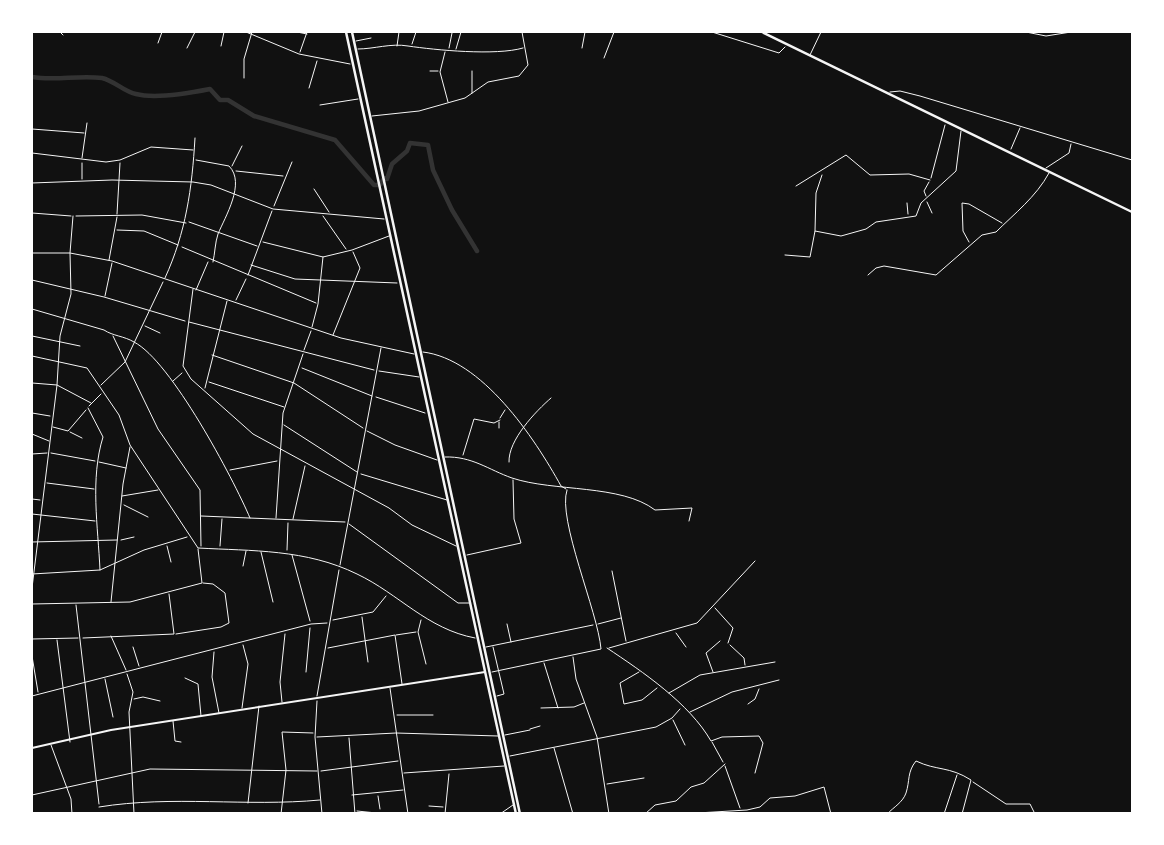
<svg xmlns="http://www.w3.org/2000/svg" width="1164" height="845" viewBox="0 0 1164 845" font-family="Commissioner,sans-serif">
<style>
.lines{fill:none;stroke-linecap:round;stroke-linejoin:round}
.river{stroke:#333;stroke-width:4.5}
.minor{stroke:#f5f5f5;stroke-width:1}
.tertiary{stroke:#f5f5f5;stroke-width:2}
.primary{stroke:#f5f5f5;stroke-width:2.5}
.trunk{stroke:#f5f5f5;stroke-width:2.5}
</style>
<rect width="100%" height="100%" fill="#111"/>
<g class="lines">
<path class="river" d="M32 77C55 81 78 75 102 78 115 81 124 92 136 94 155 99 190 93 210 89L220 100H228L254 116 335 140 374 185H380L384 178 387 179 392 164 407 151 410 143 428 145 433 170 452 210 477 251"/>
<path class="minor" d="M60 32 63 35
M246 32 299 54 350 64
M297 32 307 34
M712 32 779 53 785 47
M1026 32 1046 36 1071 32
M356 41 371 38
M158 43 162 32
M412 44 416 32
M221 46 224 32
M397 46 399 32
M187 48 195 32
M449 48 452 33
M582 48 585 32
M358 49C374 49 391 43 408 46 435 50 496 56 523 48
M456 49 461 32
M300 52 307 32
M445 52 440 72 448 102
M810 55 821 32
M604 58 614 32
M430 71H438
M472 71V93
M244 78V59L252 32
M309 88 317 61
M890 92 900 91 920 96 1132 160
M320 105 358 99
M372 116 419 111 465 98 488 82 519 76 528 65 522 32
M32 129 84 133
M1011 149 1020 128
M32 153 106 162 120 160 151 147 193 150
M82 158 87 123
M196 160 229 166C246 183 225 217 218 234 215 243 215 253 213 262
M232 166 242 146
M1046 168 1069 153 1071 144
M236 171 283 176
M931 178 945 125
M82 179V163
M32 183 112 180 193 182 211 185 273 209 384 219
M796 186 846 155 870 175 909 174 930 180
M314 189 329 212
M926 196 924 191 929 182
M927 202 932 213
M907 203 908 214
M274 206 292 162
M32 213 71 216
M117 214 120 163
M76 216 142 215 186 223
M323 216 346 249
M32 220V276
M189 222 257 246
M117 230 144 231 178 245
M815 231 816 193 822 175
M263 242 323 257 352 250 389 236
M969 242 963 231 962 203 969 204 1002 223
M182 247 316 303
M32 253H70L112 261 341 338 414 354
M785 255 810 257 815 231 841 236 866 229 876 222 916 216 921 203 956 171 961 131
M109 260 117 217
M251 265 295 279 397 283
M248 275 272 211
M868 275 876 268 884 266 936 275 982 235 996 232C1014 214 1036 197 1049 173
M165 278C186 232 192 189 195 138
M32 280 104 297 185 321
M193 289 183 366 191 379 253 434 389 508 412 525 456 546
M196 290 208 262
M105 296 112 263
M236 300 246 279
M32 309 104 330C113 336 124 336 134 342 171 361 233 478 250 518
M189 322 374 370
M145 326 160 333
M312 327 318 304 323 257
M333 335 360 268 353 252
M32 336 80 346
M113 336 158 429 200 490 201 546
M304 350 311 331
M423 352C482 359 534 437 561 486L566 489
M212 355 294 383 363 428
M32 356 87 368 119 415 130 445 198 548C252 551 306 549 357 574 399 594 427 629 475 638
M302 368 372 396
M379 371 419 377
M173 381 182 373
M209 382 284 407
M32 383 57 385 91 403
M101 385 125 362 163 282
M205 388 227 301
M376 397 425 413
M89 406 101 394
M88 408 103 437C90 479 98 526 100 570
M32 413 50 416
M500 418 505 410
M284 425 357 472
M53 427 68 431 86 410
M499 428V422
M367 431 395 445 437 460
M70 432 82 438
M32 434 49 441
M51 453 95 461
M32 454 47 453
M463 455 474 419 494 423 500 420
M445 457C472 456 489 470 512 478 554 492 621 484 655 510L692 508 689 521
M99 462 126 468
M509 462C508 440 536 411 551 398
M230 470 277 461
M361 474 447 500
M47 483 94 489
M122 496 158 490
M32 499 40 500
M124 505 148 517
M32 514 95 521
M201 516 345 522
M276 518 283 413 303 354
M293 519 305 466
M349 524 458 603H469
M121 540 134 537
M32 542 117 540
M167 546 171 562
M220 546 222 519
M287 550 288 523
M261 552 273 602
M292 555 310 621
M467 555 521 543 514 519 513 480
M340 565 381 348
M243 566 246 551
M612 571 626 641
M32 574 100 570 144 550 187 537
M32 588 57 385 60 336 71 294 70 253 73 216
M111 602 123 484 130 447
M32 604 130 602 202 583 198 549
M76 605 99 804
M715 608 733 628 728 643
M362 617 368 662
M32 620V642
M333 620 373 612 386 596
M421 620 418 632 426 664
M507 624 511 642
M598 624 621 618
M676 633 686 647
M176 634 221 627 229 623 225 593 213 584 203 583
M396 635 416 632
M111 636 126 670
M83 638 174 634 169 594
M32 639 78 638
M57 640 70 742
M730 645 744 658 745 665
M133 647 139 666
M486 647 593 625
M493 647 504 694 497 696
M328 648 395 635 402 684
M607 648C643 672 689 703 711 741L722 737 759 736 763 743 755 773
M609 648 697 623 755 561
M214 652 212 677 219 713
M32 656 38 692
M573 657 576 679 597 737 609 814
M544 663 558 708
M306 672 310 628
M492 672 601 649C598 612 557 519 567 490
M639 672 620 683 624 704 642 700 657 688
M713 672 706 653 720 641
M127 674 133 692 129 712 134 814
M185 678 198 684 201 716
M105 679 113 717
M390 688 408 814
M669 693 700 675 775 662
M32 696 311 624 327 623
M317 696 339 570
M134 699 143 697 160 701
M317 701 315 737 322 814
M282 702 280 682 285 634
M748 704 755 699 759 689
M242 708 248 664 243 645
M541 708 574 707 584 703
M690 712 732 692 779 680
M397 715H433
M673 720 685 745
M173 721 175 741 181 742
M530 729 540 726
M505 735 530 730
M317 737 396 733 498 736
M349 738 355 814
M712 742 723 762
M51 745 71 799 72 814
M554 748 573 814
M510 756 656 727 672 718 680 709
M725 766 740 808
M321 771 398 761
M404 773 504 766
M973 782 1006 804H1030L1035 814
M607 784 644 778
M32 795 150 769 317 771
M352 795 403 790
M378 796 380 809
M248 803 259 706
M429 806 443 807
M99 807C173 795 246 807 320 800
M357 811 386 814
M281 814 286 770 282 732 313 733
M445 814 449 774
M500 814 513 805
M600 814H622
M645 814 655 805 676 801 691 787 704 783 725 764
M681 814 747 810 760 807 770 798 795 796 824 787 831 814
M887 814C894 807 903 802 906 793 910 781 907 772 916 761 937 771 949 766 971 780L962 814
M944 814 957 775"/>
<path class="tertiary" d="M32 748 111 730 485 672"/>
<path class="primary" d="M762 32 1132 212"/>
<path class="trunk" d="M346 32 516 814
M352 32 520 814"/>
</g>
<rect width="1164" height="845" fill="none" stroke="#ffffff" stroke-width="66"/>
</svg>
